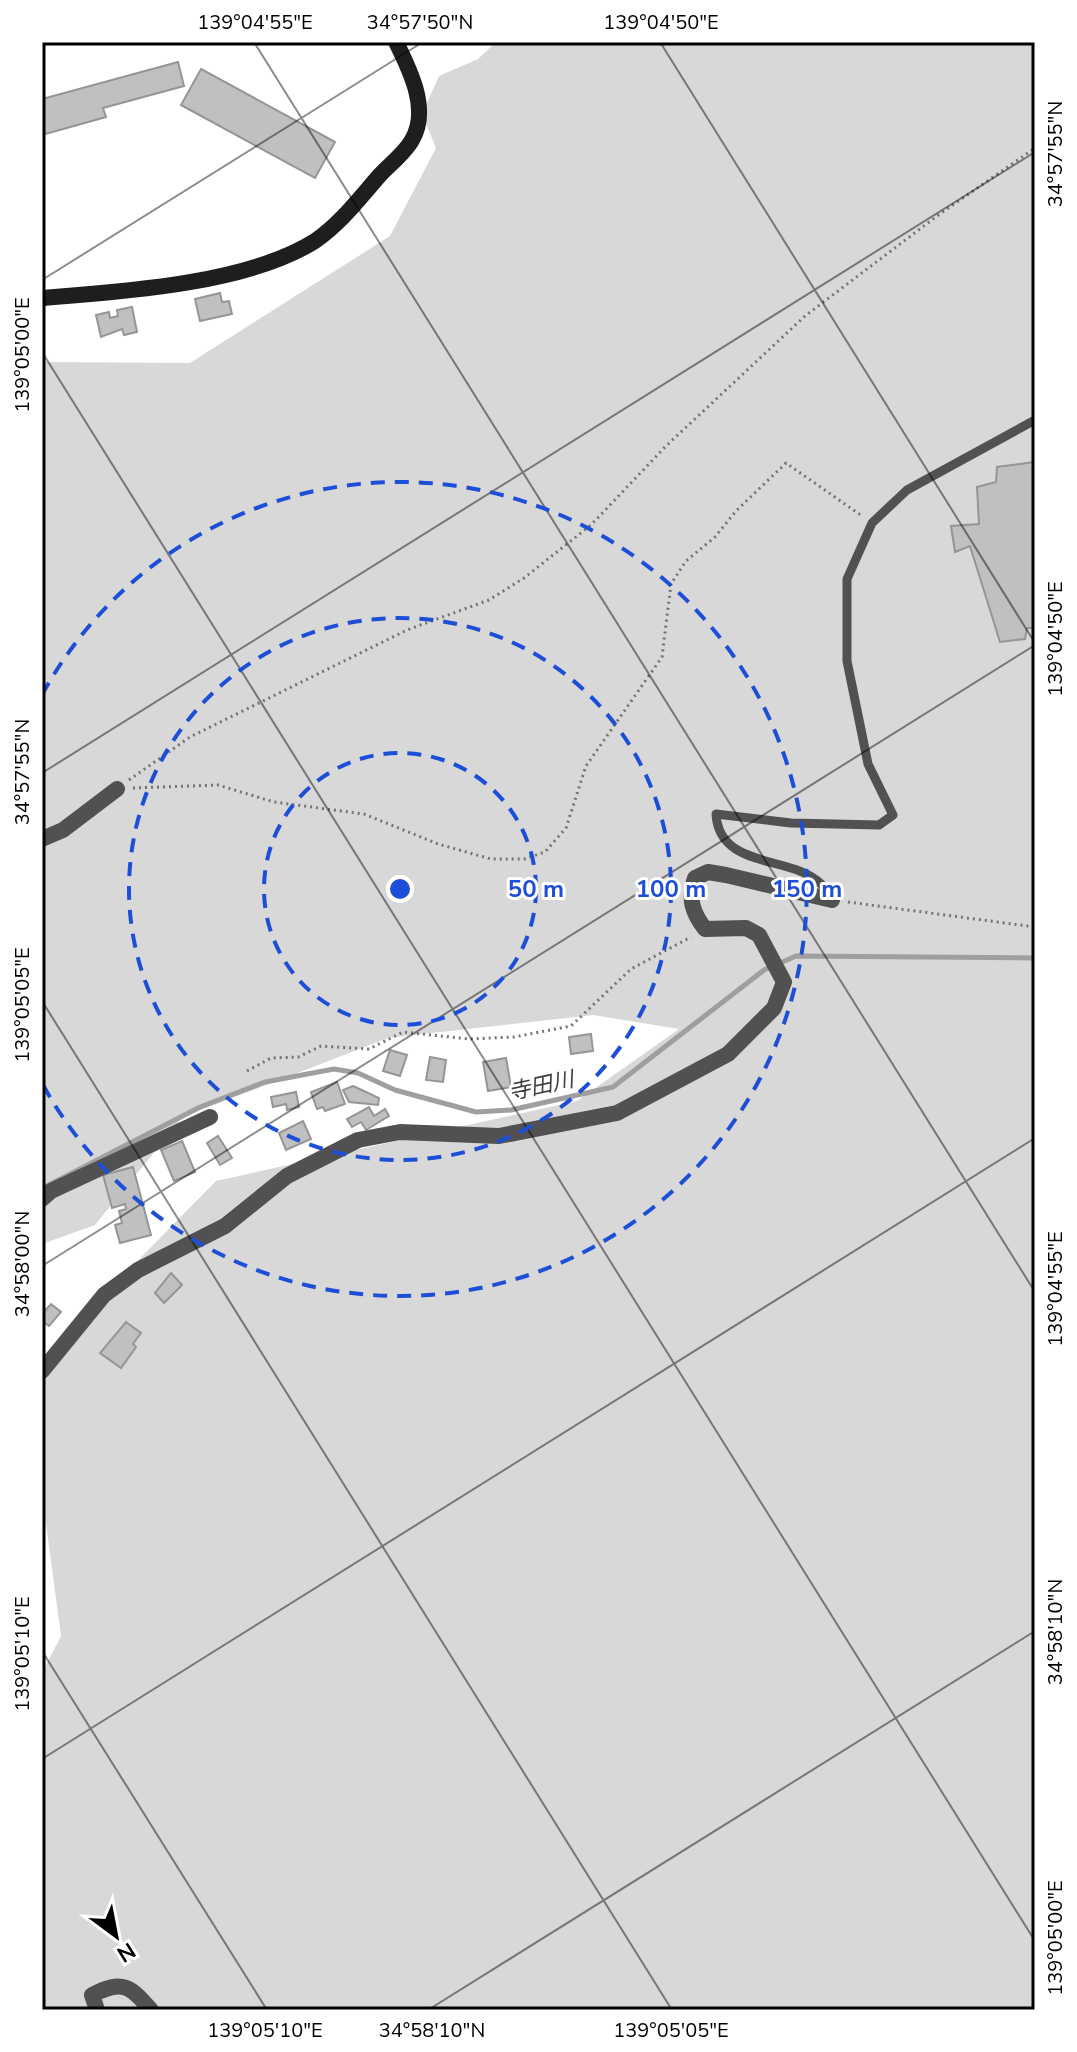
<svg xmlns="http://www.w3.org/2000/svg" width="1077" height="2052" viewBox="0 0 1077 2052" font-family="'Nunito Sans','Noto Sans JP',sans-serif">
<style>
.green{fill:#d8d8d8}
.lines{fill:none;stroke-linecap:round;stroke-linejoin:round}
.stream{stroke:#9f9f9f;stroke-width:5}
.building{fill:#c0c0c0;stroke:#959595;stroke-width:2}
.path{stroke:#737373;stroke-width:3;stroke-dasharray:2 4;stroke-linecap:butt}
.lane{stroke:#515151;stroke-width:9}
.street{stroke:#515151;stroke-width:16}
.secondary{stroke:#1e1e1e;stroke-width:16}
.ticks{fill:none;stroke:#000;stroke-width:2;stroke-opacity:0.45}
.ring{fill:none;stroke:#1d4ed8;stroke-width:4;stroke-dasharray:14 10}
.labels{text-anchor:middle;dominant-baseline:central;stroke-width:6;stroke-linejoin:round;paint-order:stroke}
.water-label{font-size:22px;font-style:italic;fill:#404040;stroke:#fff}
.centre{fill:#1d4ed8;stroke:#fff;stroke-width:4}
.ring-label{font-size:24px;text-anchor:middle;font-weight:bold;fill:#1d4ed8;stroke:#fff;stroke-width:6;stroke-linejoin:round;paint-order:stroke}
.neatline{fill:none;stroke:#000;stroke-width:3}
.ticks-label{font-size:20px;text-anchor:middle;fill:#000}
</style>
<rect width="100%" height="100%" fill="#fff"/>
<path class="green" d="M496 42H1035V2010H42V1673L61 1636 42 1494V1373L104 1295 216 1181 577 1101 679 1029 593 1015 388 1038 183 1117 95 1225 42 1244V362L190 363 390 236 436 148 422 114 439 76 478 59Z"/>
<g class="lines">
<path class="stream" d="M43 1188 200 1107 265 1082 334 1069 358 1073 395 1090 476 1112 511 1110 613 1087 764 970 796 956 1035 958"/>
</g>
<path class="building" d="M178 62 184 86 103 108 106 117 42 135V99Z
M201 69 335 142 315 178 181 105Z
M220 293 222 302 229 301 232 314 200 321 195 299Z
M132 307 137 332 124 335 122 329 101 337 96 315 109 312 110 318 118 316 117 310Z
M1035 462V628H1027L1025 639 1000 642 970 546 955 552 951 526 979 524 977 487 996 482 997 467Z
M591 1034 593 1051 571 1054 569 1037Z
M390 1050 407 1055 400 1076 383 1071Z
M430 1057 446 1060 443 1082 426 1080Z
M506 1058 511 1087 488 1091 483 1062Z
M337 1082 345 1104 325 1111 323 1107 317 1109 311 1092Z
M353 1086 379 1098 378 1105 349 1102 343 1090Z
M296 1092 299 1107 287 1110 286 1104 273 1107 271 1097Z
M369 1107 374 1116 385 1109 389 1116 366 1130 361 1122 352 1127 347 1119Z
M303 1121 311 1139 286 1150 279 1133Z
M218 1136 232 1158 220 1165 207 1143Z
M182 1141 195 1172 174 1181 161 1150Z
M133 1167 151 1235 120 1243 115 1225 122 1223 119 1211 126 1209 125 1204 112 1208 103 1175Z
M171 1273 182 1285 164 1303 155 1293Z
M51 1304 61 1312 49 1326 42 1321V1314Z
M126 1322 141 1333 133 1344 136 1347 121 1368 100 1353Z"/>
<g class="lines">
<path class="path" d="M129 780 190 737 407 630 489 600 524 578 591 525 666 446 805 316 937 216 1035 148
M133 788 218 785 274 802 364 814 438 844 491 859H524L545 852 566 828 586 766 662 657 671 584 686 561 715 537 736 511 786 463 862 516
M848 902 1035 927
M247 1071 271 1058 298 1057 321 1046 369 1049 403 1032 469 1039 514 1037 571 1026 631 969 691 937"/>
<path class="lane" d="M832 900C829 895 825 888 821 884 793 855 719 870 716 814L791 823 879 825 893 815 868 764 847 661V579L872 523 907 490 1035 420"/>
<path class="street" d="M42 839 63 830 117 789
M42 1199 51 1191 210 1117
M42 1371 104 1295 138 1270 225 1226 287 1176 358 1140 400 1132 499 1136 617 1113 728 1054 774 1008 784 982 759 935 746 928 705 929C692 912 688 899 695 878L708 872 726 875 832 900
M97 2010 92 1995C123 1979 130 1986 151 2010"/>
<path class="secondary" d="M42 298C121 292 247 284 315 241 340 224 359 199 379 176 389 165 405 153 412 140 430 110 410 70 396 42"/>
</g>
<path class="ticks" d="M254 42 1035 1292M660 42 1035 643M42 280 423 42M42 352 1035 1941M42 773 1035 152M42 1001 672 2010M42 1266 1035 645M42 1651 267 2010M42 1759 1035 1138M428 2010 1035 1631"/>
<g class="ring">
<circle cx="400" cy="889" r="136"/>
<circle cx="400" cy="889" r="271"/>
<path d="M42 695A407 407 0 1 1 42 1083"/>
</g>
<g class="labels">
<g class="water-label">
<text transform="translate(541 1086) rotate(-12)">寺田川</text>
</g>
</g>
<circle cx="400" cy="889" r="12" class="centre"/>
<g class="ring-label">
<text x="536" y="897">50 m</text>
<text x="671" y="897">100 m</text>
<text x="807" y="897">150 m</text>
</g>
<rect width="1077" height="2052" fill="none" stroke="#ffffff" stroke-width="88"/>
<g transform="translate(116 1936) rotate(148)" stroke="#ffffff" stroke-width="6" paint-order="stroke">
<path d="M0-6L14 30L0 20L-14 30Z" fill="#000000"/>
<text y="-12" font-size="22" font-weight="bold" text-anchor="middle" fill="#000000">N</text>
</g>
<rect x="44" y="44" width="989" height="1964" class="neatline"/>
<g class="ticks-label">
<text x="255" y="29">139°04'55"E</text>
<text x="420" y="29">34°57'50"N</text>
<text x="661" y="29">139°04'50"E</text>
<text transform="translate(1055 154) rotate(-90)" y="7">34°57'55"N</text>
<text transform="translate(22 355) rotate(-90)" y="7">139°05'00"E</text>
<text transform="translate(1055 639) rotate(-90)" y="7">139°04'50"E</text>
<text transform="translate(22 772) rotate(-90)" y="7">34°57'55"N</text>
<text transform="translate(22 1005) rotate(-90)" y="7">139°05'05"E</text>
<text transform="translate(22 1264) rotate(-90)" y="7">34°58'00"N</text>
<text transform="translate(1055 1289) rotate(-90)" y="7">139°04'55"E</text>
<text transform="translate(1055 1632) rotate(-90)" y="7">34°58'10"N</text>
<text transform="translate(22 1654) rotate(-90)" y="7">139°05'10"E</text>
<text transform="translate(1055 1938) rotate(-90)" y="7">139°05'00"E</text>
<text x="265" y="2037">139°05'10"E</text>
<text x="432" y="2037">34°58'10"N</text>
<text x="671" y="2037">139°05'05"E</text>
</g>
</svg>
